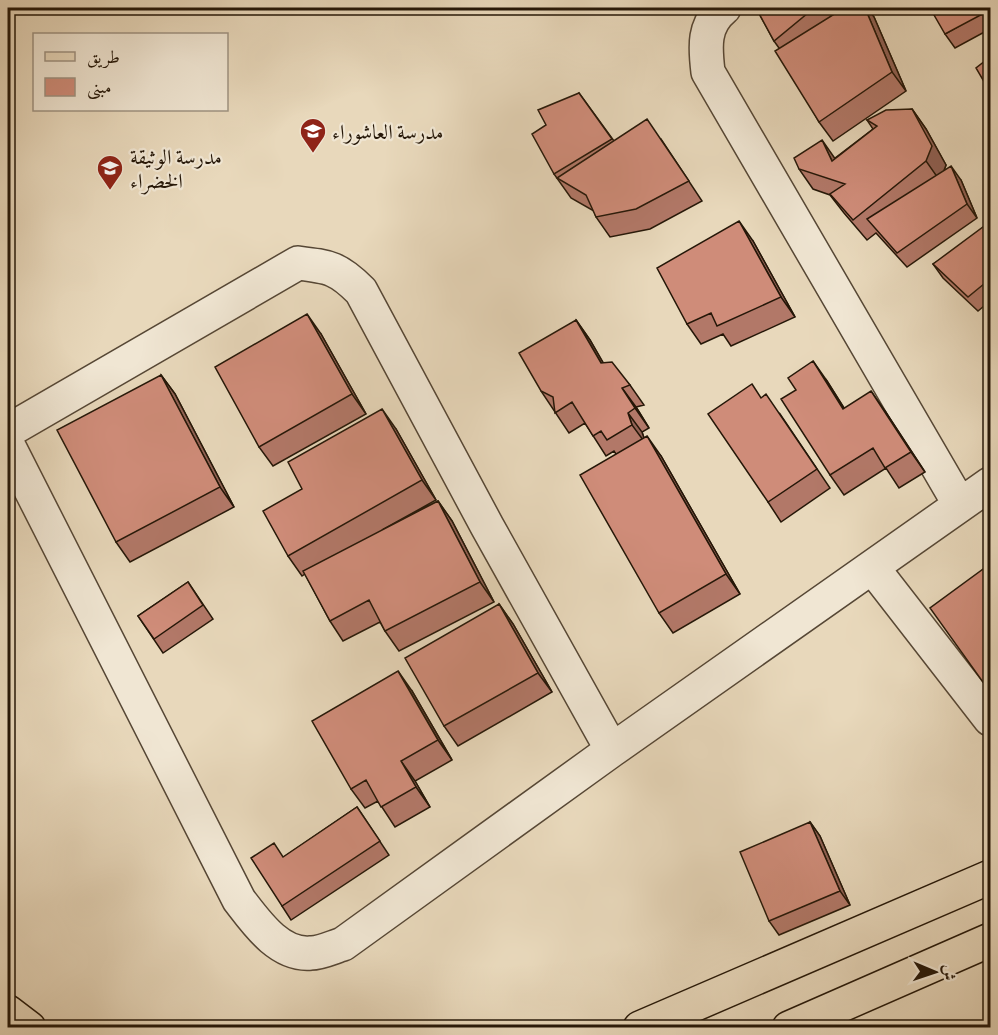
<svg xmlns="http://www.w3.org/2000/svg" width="998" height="1035" viewBox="0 0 998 1035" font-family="'EB Garamond',Amiri,serif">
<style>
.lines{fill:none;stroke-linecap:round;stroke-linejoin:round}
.minor-casing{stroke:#564735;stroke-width:36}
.major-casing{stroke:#251708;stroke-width:36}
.highway-casing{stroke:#251708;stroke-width:36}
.minor{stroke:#f0e6d3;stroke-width:33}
.major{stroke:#e8d8bb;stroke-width:33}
.highway{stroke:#e8d8bb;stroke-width:33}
.wall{fill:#b27868;stroke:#251708;stroke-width:1.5}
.shaded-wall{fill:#916255;stroke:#251708;stroke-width:1.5}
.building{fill:#cf8c79;stroke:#251708;stroke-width:1.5}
.labels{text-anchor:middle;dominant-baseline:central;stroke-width:4.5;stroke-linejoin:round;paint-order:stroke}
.poi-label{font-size:21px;fill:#251708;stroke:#f0e6d3;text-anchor:start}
</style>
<rect width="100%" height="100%" fill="#e8d8bb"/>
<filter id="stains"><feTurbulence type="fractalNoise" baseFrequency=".00333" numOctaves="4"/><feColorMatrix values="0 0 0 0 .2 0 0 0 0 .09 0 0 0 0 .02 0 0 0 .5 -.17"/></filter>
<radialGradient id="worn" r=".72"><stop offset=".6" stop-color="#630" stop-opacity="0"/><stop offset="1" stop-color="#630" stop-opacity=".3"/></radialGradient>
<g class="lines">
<g class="minor-casing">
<path id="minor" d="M724 8C703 25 705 47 708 72L960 505
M8 431 298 263C330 267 338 268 361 291L487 526 612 750
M8 445 239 900C256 922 279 956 311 953 321 953 333 947 343 944L612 750 990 484
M872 567 990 719"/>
</g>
<g class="major-casing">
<path id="major" d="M640 1028 990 877
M789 1028 990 940"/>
</g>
<g class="highway-casing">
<path id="highway" d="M8 1012 29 1028"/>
</g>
<use href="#minor" class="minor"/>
<use href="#major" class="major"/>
<use href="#highway" class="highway"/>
</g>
<path class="wall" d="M756 8H841L832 15 874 17 906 91 833 141 819 122 779 48 774 41Z
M990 8V29L955 48 945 34Z
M579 93 614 141 661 139 702 201 650 229 610 237 596 217 594 211 571 198 554 174 546 125Z
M912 109 926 129 946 165 944 171 961 180 977 218 907 267 876 233 867 240 844 213 830 195 813 189 799 169 835 158 873 129 867 120Z
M990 229V301L978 311 943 278 933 264Z
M753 241 795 317 731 346 723 334 701 344 687 324Z
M576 320 590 340 603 363 630 385 644 405 636 407 649 428 642 432 644 438 661 456 740 594 673 633 659 613 616 454 614 451 606 456 585 423 569 433 541 391Z
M321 334 366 414 273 466 259 447Z
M161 375 175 394 234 507 130 562 116 542Z
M827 381 844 408 885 411 925 472 899 488 886 468 844 495 830 475Z
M780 414 830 488 781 522 768 502Z
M396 429 436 500 382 530 438 501 452 521 494 602 399 651 385 631 380 622 343 641 330 621 305 574 302 576 288 556 302 489Z
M188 582 213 619 163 653 138 616Z
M499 604 513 624 552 692 458 746 444 726Z
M412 691 452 760 415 781 430 807 395 827 378 801 365 808 351 789Z
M357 807 389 855 291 920 282 906 284 857Z
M810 822 820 836 850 905 779 935 769 921Z"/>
<path class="shaded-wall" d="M865 8H868L874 17 906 91 892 72Z
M912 109 926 129 946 165 940 181 926 161Z
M822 140 836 160 832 161Z
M951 166 961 180 977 218 967 204Z
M739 221 753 241 795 317 781 297Z
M307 314 321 334 366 414 352 394Z
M576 320 590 340 615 383 601 363Z
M813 361 827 381 857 429 843 409Z
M161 375 175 394 234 507 220 487Z
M622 388 636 407 649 428 635 408Z
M871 391 885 411 925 472 911 452Z
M382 409 396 429 436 500 422 480Z
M628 413 642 432 646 444 632 425Z
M647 436 661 456 740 594 726 574Z
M438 501 452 521 494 602 480 582Z
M499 604 513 624 552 692 538 673Z
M398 671 412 691 452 760 438 740Z
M401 761 415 781 430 807 416 787Z
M810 822 820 836 850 905 840 891Z"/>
<path class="building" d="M756 8H814L774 41Z
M844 8H865L892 72 819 122 775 51Z
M930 8H990V10L945 34Z
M990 57V92L976 68Z
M579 93 612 139 554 174 532 134 546 125 538 110Z
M912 109 932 146 926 161 853 220 830 194 845 184 799 169 794 158 822 140 832 161 877 126 867 120 886 110Z
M647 119 689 181 636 209 596 217 586 195 557 178Z
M951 166 967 204 897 253 867 219Z
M739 221 781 297 717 326 711 313 687 324 657 268Z
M987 224 990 233V279L968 297 933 264Z
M307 314 352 394 259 447 215 367Z
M576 320 601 363 612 362 630 385 622 388 635 408 628 413 632 425 607 440 601 431 593 436 572 402 555 413 553 397 541 391 519 353Z
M813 361 843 409 871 391 911 452 885 468 873 448 830 475 781 399 796 390 788 378Z
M161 375 220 487 116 542 57 430Z
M752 384 761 398 766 394 817 469 768 502 708 414Z
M382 409 422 480 288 556 263 511 302 489 288 462Z
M647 436 726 574 659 613 580 475Z
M438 501 480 582 385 631 369 600 330 621 303 571Z
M990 564V692L930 608Z
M188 582 203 605 154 639 138 616Z
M499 604 538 673 444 726 405 658Z
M398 671 438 740 401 761 416 787 381 807 366 780 351 789 312 721Z
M357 807 380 841 282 906 251 858 274 843 283 857Z
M810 822 840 891 769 921 740 852Z"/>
<defs>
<g id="school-pin" transform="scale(1.35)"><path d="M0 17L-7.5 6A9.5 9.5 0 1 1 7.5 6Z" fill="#8f2418" stroke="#f0e6d3"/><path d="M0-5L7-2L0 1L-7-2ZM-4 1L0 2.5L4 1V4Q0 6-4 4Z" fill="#fff"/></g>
</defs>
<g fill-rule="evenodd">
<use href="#school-pin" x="313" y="131"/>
<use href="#school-pin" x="110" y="168"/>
</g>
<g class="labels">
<g class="poi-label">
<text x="332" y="131">مدرسة العاشوراء</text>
<text x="130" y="156">مدرسة الوثيقة<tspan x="130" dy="24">الخضراء</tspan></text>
</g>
</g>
<rect width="998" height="1035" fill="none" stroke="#e8d8bb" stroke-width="30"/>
<rect x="9" y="9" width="980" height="1017" fill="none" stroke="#251708" stroke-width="3"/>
<rect x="15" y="15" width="968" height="1005" fill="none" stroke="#251708" stroke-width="1.5"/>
<rect x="33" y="33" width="195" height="78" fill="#f0e6d3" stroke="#9f9382" stroke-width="1.5"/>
<rect x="45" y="52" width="30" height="9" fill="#e8d8bb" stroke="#9f9382" stroke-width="1.5"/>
<text x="87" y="63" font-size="18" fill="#251708">طريق</text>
<rect x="45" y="78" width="30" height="18" fill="#cf8c79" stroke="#9f9382" stroke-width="1.5"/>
<text x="87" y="93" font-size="18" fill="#251708">مبنى</text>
<g transform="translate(935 972) rotate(92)" stroke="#f0e6d3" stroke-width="4.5" paint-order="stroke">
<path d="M0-4.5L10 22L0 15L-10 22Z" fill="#251708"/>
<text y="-9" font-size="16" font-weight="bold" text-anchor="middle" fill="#251708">ش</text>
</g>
<rect width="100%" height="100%" filter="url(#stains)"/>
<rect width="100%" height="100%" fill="url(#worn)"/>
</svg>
